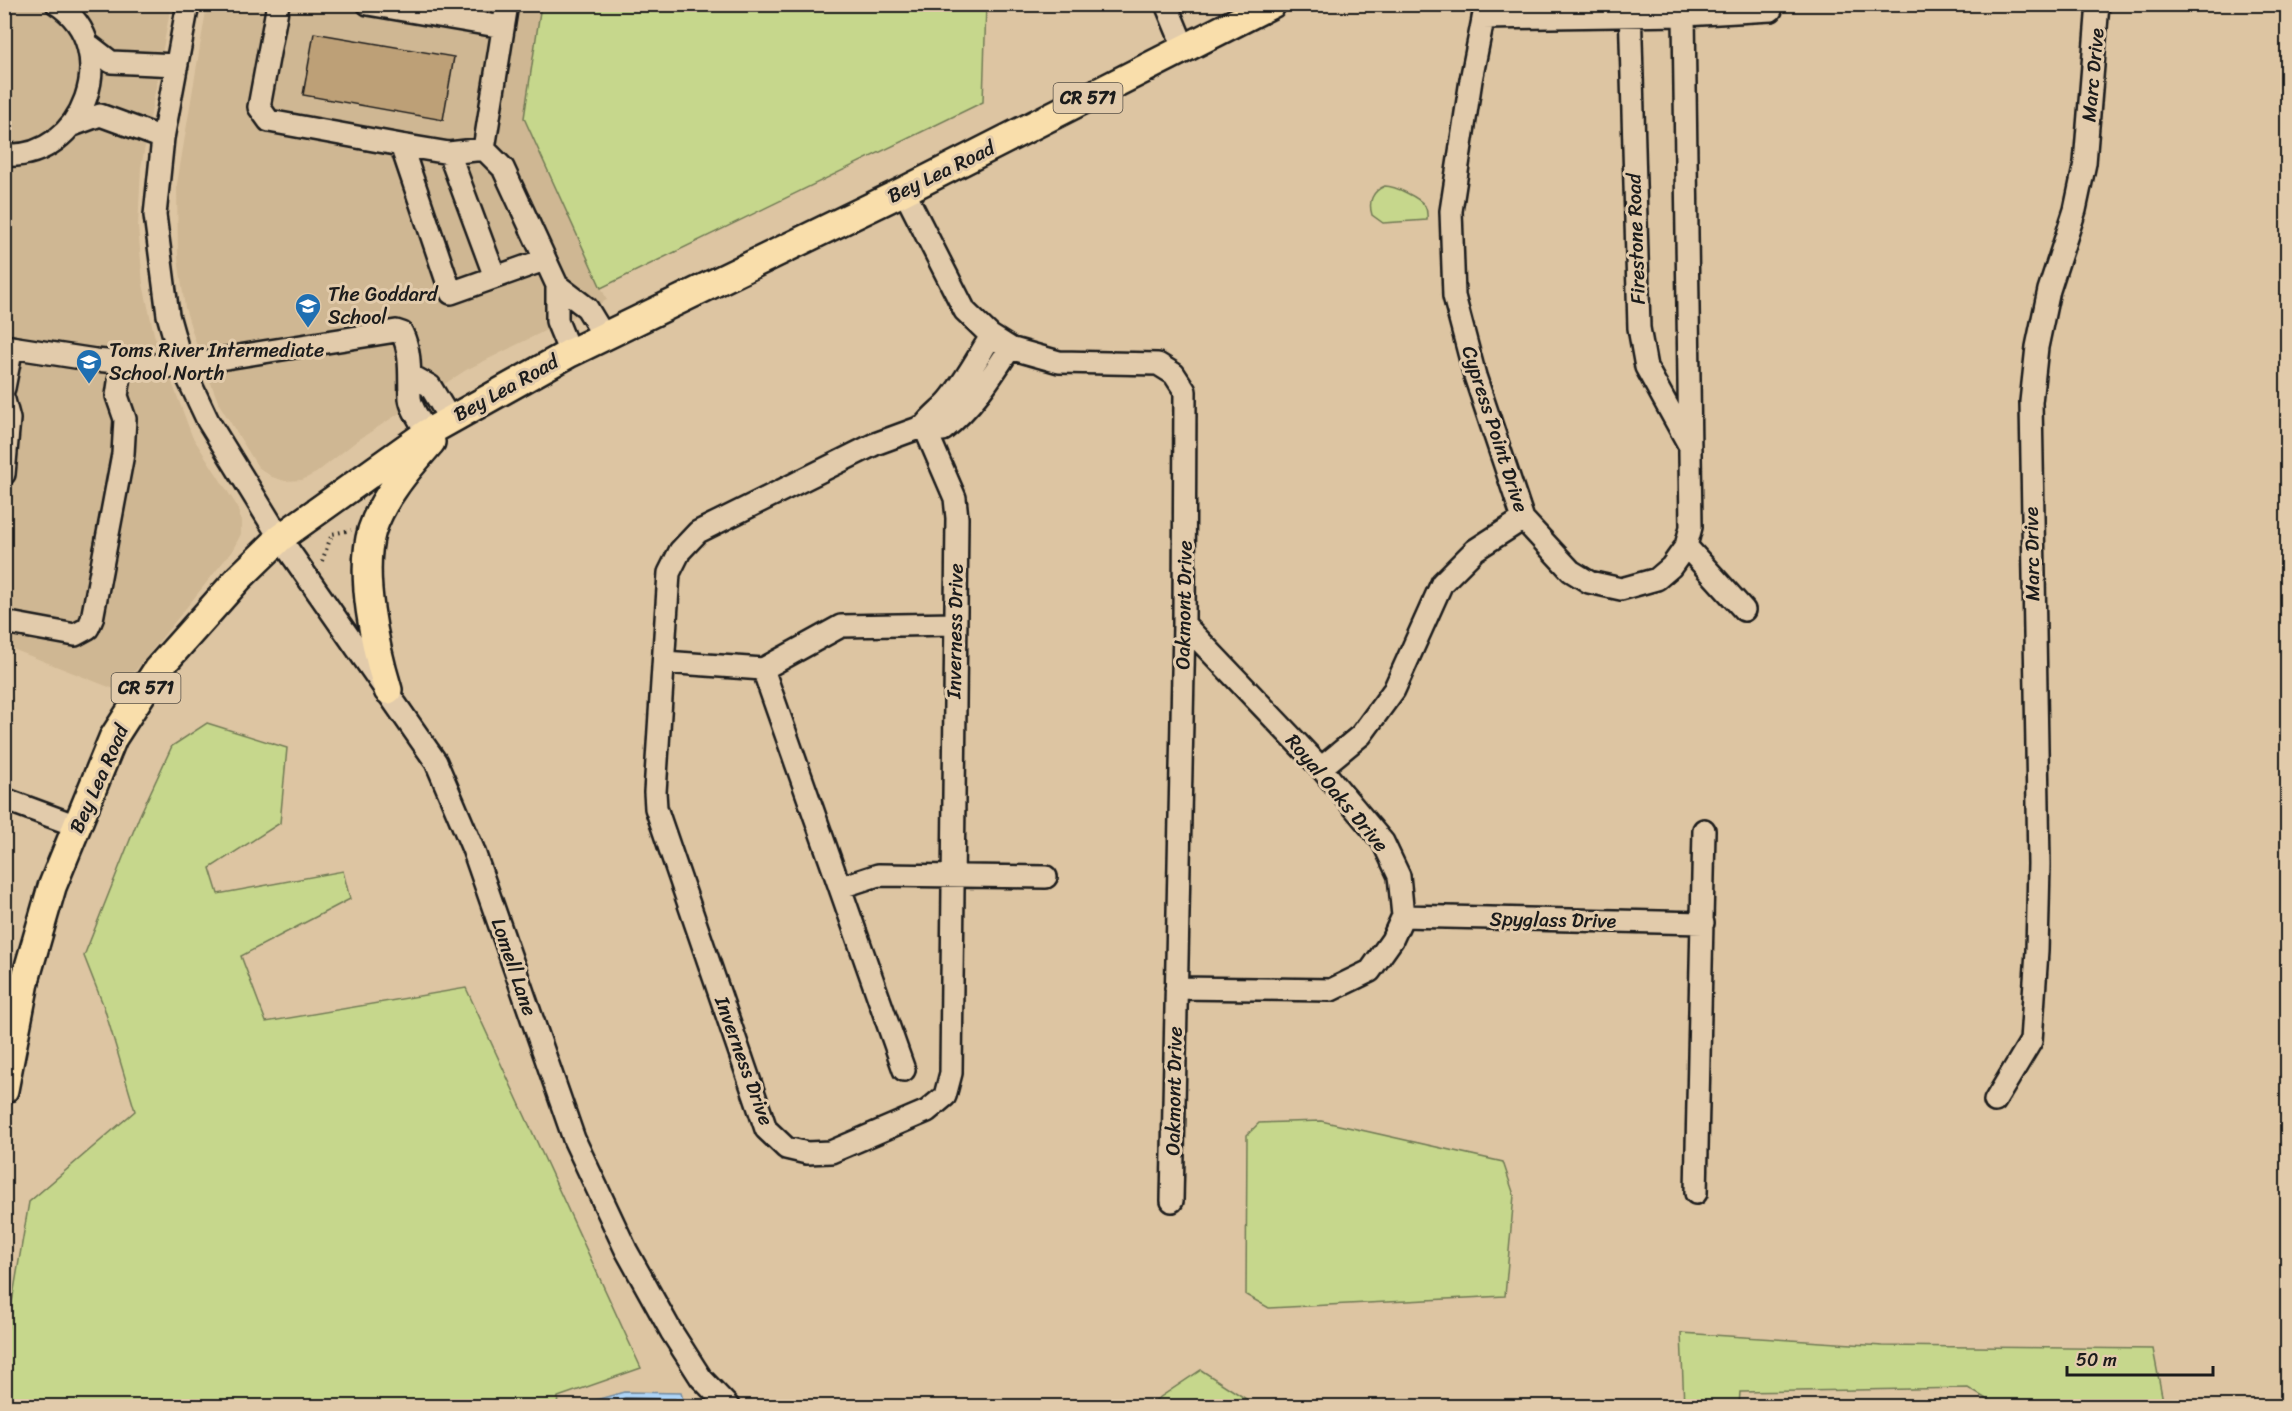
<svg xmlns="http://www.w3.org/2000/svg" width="2292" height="1411" viewBox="0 0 2292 1411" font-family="Sriracha,sans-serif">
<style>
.built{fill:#cfb793}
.green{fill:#c6d78c;stroke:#717a54;stroke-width:1.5}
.water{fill:#add4f7;stroke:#738a9f;stroke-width:1.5}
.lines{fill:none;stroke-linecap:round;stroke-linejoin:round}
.shore{stroke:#566674;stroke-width:1.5}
.building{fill:#bda077;stroke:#1c1c1c;stroke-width:1.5}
.minor-casing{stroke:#1c1c1c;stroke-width:26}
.major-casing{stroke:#1c1c1c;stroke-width:32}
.path{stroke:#1c1c1c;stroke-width:4;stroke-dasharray:1.5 4.5;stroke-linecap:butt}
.minor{stroke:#e2cbab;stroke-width:21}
.major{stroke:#f9deab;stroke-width:27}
.labels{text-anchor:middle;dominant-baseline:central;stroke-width:6;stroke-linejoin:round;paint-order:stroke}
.shield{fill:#e2cbab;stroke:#575047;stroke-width:1.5}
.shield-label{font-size:18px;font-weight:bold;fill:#1c1c1c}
.street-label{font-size:20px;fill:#1c1c1c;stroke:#e2cbab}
.poi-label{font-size:20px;fill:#1c1c1c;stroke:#e2cbab;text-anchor:start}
</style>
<rect width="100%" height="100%" fill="#ddc5a2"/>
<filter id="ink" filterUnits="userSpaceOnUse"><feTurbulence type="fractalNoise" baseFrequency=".0167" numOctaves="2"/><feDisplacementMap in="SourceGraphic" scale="12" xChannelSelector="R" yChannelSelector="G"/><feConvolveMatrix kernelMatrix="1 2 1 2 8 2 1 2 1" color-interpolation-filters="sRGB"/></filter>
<g filter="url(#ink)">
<path class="built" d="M4 5H171L141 168 138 227 143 284 154 334 192 436 237 506 241 520V534L232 551 119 691 5 646Z
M207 5H541L524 118 607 300 466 370 358 440 316 473 302 480 285 481 272 477 258 467 219 404 198 350 185 308 178 258 177 184Z"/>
<path class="green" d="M541 5H986L983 102 601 288 524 118Z
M1385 186C1395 186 1420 198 1425 206 1428 211 1427 215 1427 220L1383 223 1372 215C1368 202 1372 191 1385 186Z
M207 723 287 748 280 823 210 868 218 894 343 871 350 899 241 956 266 1022 466 988 641 1368 558 1397 557 1406H5V1343L29 1202 135 1111 104 1007 84 956 139 817 172 746Z
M1321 1121 1503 1162 1514 1195 1505 1296 1269 1308 1246 1295 1247 1135 1259 1123Z
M1681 1333 1883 1346 2153 1349 2164 1406H1998L1968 1388 1740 1392 1739 1406H1684Z
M1201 1370 1257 1406H1147Z"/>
<path class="water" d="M624 1392 681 1393 685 1406H581L582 1404Z"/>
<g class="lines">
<path class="shore" d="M594 1406 625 1398 675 1399 678 1406"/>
</g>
<path class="building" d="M314 33 454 57 443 120 303 95Z"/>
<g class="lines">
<g class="minor-casing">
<path id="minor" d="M188 4 163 138 155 215 168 315 183 368 208 421 280 538 436 762 473 849 574 1139 626 1250 671 1331 701 1378 728 1406
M278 4 259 107 269 121 401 145 451 293 544 260
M368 4 503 27
M507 4 484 149 503 168 557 285 587 308 604 336
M1166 4 1185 50
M1486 4 1471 80 1451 211 1454 296 1475 376 1523 519 1571 571 1589 582 1621 589 1657 579 1671 567 1686 546 1691 527 1684 15
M1630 4 1639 328 1646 367 1689 445
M1483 18 1684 15 1771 10V4
M89 45 111 62 177 65
M73 125 100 115 163 138
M401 145 449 153 484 149
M449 153 495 277
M4 155C84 161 124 48 57 4
M904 191 965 311 991 336 1010 348 1059 362 1158 364 1174 374 1185 391 1184 624 1172 1201
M557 285V321L570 353
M991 336C978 357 966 380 950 399 942 409 932 415 924 426L943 430C972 407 990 379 1010 348
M4 346 95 360 183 368 220 359 396 331 402 333C412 354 409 376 410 398 411 409 422 423 427 433
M412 376 430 386 450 419
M4 388 12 347
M4 400 9 419 4 474
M924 426 955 498 957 518 951 1073 945 1096 927 1111 831 1152 807 1153 786 1148 766 1129 656 808 655 792 669 573 680 551 698 532 875 444Z
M1686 546 1744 610
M4 622 75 635 88 628 92 619 123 454 125 419 117 396 122 362
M664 662 763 669 841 626 955 624
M763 669 904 1070
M1321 768 1361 735 1394 690 1442 583 1475 550 1523 519
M4 799 77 826
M841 887 878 875 1046 877
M1403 916 1703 923
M1176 988 1331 990 1370 971 1392 940 1403 916 1399 876 1383 842 1321 768 1184 624
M1995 1101 2031 1041 2037 951 2039 864 2031 402 2037 347 2049 290 2075 210 2085 163 2098 4
M1696 1193 1704 830"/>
</g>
<g class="major-casing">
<path id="major" d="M388 690C375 647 359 574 372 530 383 497 409 467 431 442
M4 1090 26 977 52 887 113 738 157 670 239 578 280 538 427 433 570 353 904 191 1272 4"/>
</g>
<path class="path" d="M322 561 332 534 351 530"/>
<use href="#minor" class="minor"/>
<use href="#major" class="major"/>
</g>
</g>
<defs>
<g id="school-pin" transform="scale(1.35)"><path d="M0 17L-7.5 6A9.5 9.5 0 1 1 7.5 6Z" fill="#1f6fb2" stroke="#e2cbab"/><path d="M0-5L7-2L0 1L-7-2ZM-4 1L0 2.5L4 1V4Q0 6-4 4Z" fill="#fff"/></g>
</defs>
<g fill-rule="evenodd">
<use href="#school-pin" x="308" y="306"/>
<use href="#school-pin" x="89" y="362"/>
</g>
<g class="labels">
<g class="shield">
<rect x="1053.5" y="83" width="69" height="30" rx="4.5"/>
<rect x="111.5" y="673" width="69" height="30" rx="4.5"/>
</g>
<g class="shield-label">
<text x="1088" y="98">CR 571</text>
<text x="146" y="688">CR 571</text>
</g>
<g class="street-label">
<text transform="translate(2093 75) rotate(-85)">Marc Drive</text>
<text transform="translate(941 172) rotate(-26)">Bey Lea Road</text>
<text transform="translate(1636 239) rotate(-92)">Firestone Road</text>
<text transform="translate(506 388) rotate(-29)">Bey Lea Road</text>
<text transform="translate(1495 429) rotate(72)">Cypress Point Drive</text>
<text transform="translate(2032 554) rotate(-91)">Marc Drive</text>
<text transform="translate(1184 605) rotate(-89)">Oakmont Drive</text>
<text transform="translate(955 631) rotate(-89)">Inverness Drive</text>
<text transform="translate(99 779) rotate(-66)">Bey Lea Road</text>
<text transform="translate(1337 793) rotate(50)">Royal Oaks Drive</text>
<text transform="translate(1553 920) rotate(1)">Spyglass Drive</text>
<text transform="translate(514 967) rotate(71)">Lomell Lane</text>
<text transform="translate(744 1061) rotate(70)">Inverness Drive</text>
<text transform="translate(1174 1091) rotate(-89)">Oakmont Drive</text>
</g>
<g class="poi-label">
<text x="328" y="294">The Goddard<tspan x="328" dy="23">School</tspan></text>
<text x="109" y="350">Toms River Intermediate<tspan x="109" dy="23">School North</tspan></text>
</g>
</g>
<rect width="2292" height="1411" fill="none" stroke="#e2cbab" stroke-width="24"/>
<rect x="12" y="12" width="2268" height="1387" fill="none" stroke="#1c1c1c" stroke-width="2" filter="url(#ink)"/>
<path d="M2067 1366v9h146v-9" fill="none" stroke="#1c1c1c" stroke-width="3"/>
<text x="2076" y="1366" font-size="18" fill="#1c1c1c" stroke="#e2cbab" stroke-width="4.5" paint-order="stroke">50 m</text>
</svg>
